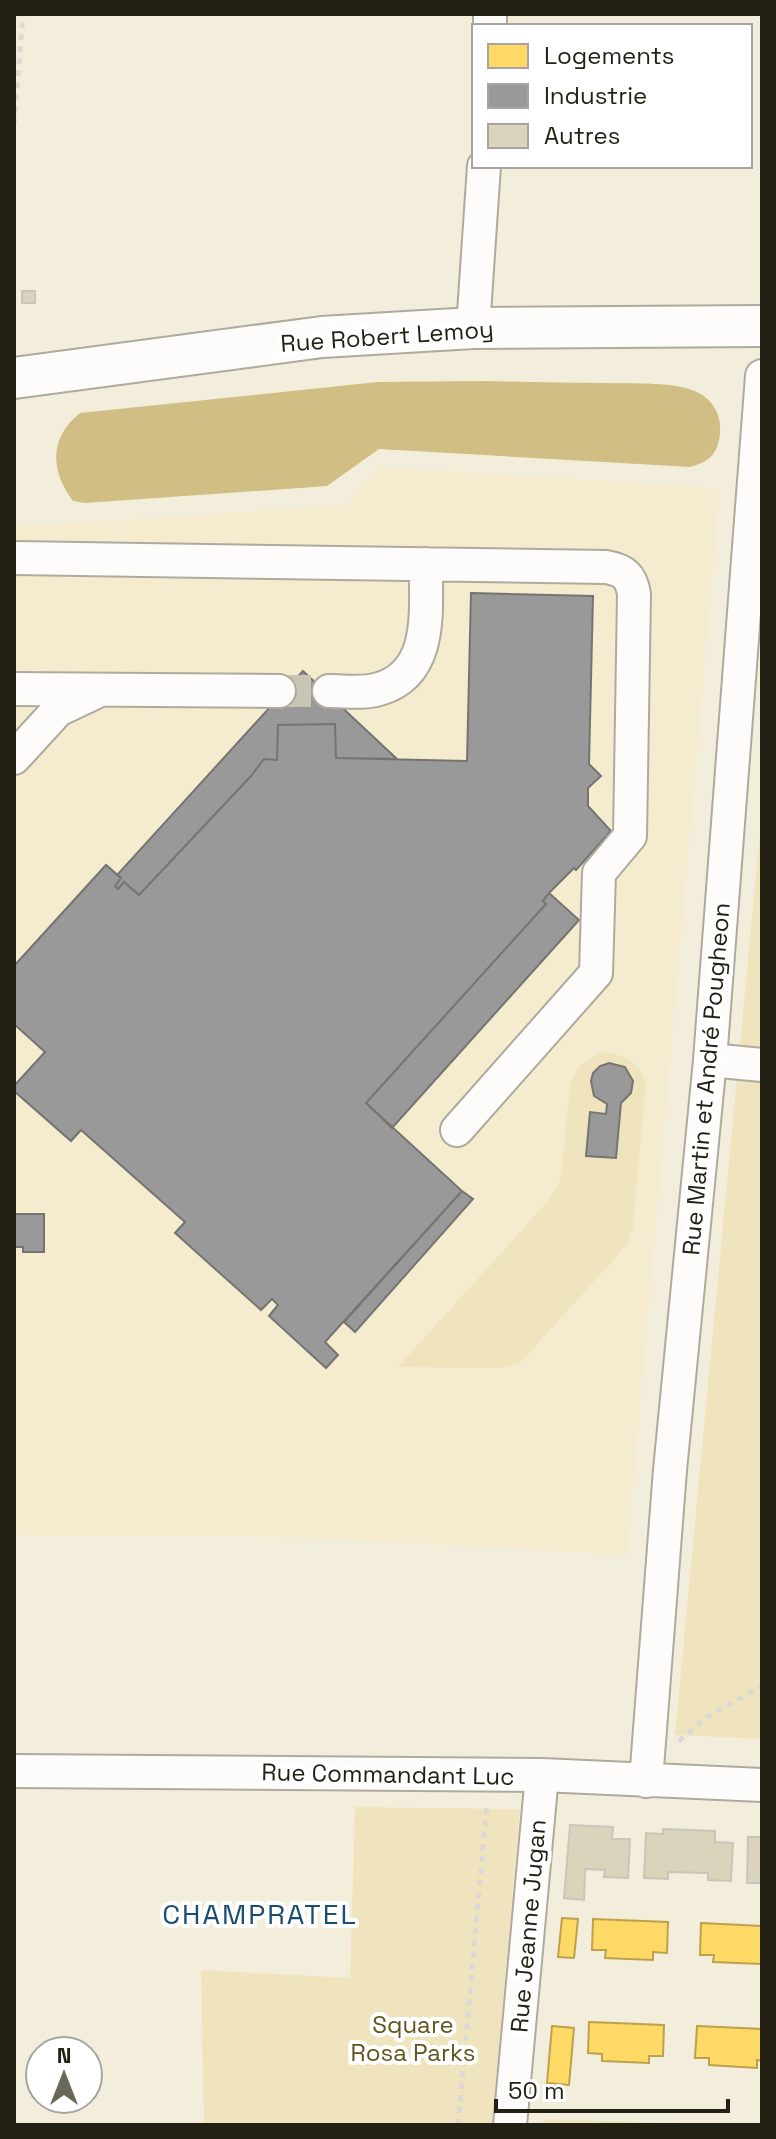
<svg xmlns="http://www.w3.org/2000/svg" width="776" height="2139" viewBox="0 0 776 2139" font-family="'Space Grotesk',sans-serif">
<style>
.built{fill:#f5eccf}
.green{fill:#f0e4be;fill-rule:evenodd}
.water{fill:#d0be85}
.homes{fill:#ffd966;stroke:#bda14d;stroke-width:2}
.industry{fill:#999;stroke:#757471;stroke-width:2}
.building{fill:#dad4bd;stroke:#c9c5b8;stroke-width:2}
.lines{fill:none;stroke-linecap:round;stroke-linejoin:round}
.minor-tunnel{stroke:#c9c5b4;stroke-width:32;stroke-dasharray:32 16;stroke-linecap:butt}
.minor-casing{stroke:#aeaa9d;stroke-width:36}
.major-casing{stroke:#aeaa9d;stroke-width:44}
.path{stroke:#dad9d4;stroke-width:5;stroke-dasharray:6 6;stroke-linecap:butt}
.minor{stroke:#fdfcfa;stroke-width:32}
.major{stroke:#fdfcfa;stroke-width:40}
.labels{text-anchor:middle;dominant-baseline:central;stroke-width:8;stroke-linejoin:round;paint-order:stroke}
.street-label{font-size:24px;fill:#221f13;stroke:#fff}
.park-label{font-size:24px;fill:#64541c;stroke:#fff}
.quarter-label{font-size:28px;letter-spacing:2px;fill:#1a4d70;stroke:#fff}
</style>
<rect width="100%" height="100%" fill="#f3eedc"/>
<path class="built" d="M379 467 720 488 627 1555 297 1537 14 1535V527L347 505Z"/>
<path class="green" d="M762 811V1739L675 1735Z
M604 1052C625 1054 640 1063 646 1083L633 1227 627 1245 520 1363 501 1368 398 1367 548 1201 557 1188 561 1176 570 1086C576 1066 585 1059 604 1052ZM609 1063 625 1067C644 1088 626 1091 621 1106 615 1121 617 1142 616 1158L587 1156 590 1113 606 1114 607 1104 594 1096C588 1079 593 1069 609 1063Z
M355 1807 520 1809 492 2125H204L201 1970 350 1978Z
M545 2119 756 2125H545Z"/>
<path class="water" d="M483 381C525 382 566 383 607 383 633 384 677 381 699 393 717 403 723 421 719 440 715 458 706 462 690 467L379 449 327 486 85 503 73 501C50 470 49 438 80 413L378 382Z"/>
<path class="homes" d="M562 1918 578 1919 574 1958 558 1957Z
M593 1919 668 1922 667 1953 653 1952V1960L605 1958 606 1950H592Z
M701 1923 762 1926 761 1964 713 1962 714 1955H700Z
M589 2022 664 2025 663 2056H649V2063L602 2061V2054L588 2053Z
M552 2026 574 2028 569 2085 547 2083Z
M697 2026 762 2029V2061L757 2060V2068L709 2065V2058H695Z"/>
<path class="industry" d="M471 593 593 596 589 764 601 776 588 788V806L611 831 576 870 574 868 549 893 543 901 546 904 366 1103 462 1191 325 1342 338 1355 326 1368 269 1316 278 1305 272 1299 261 1310 175 1233 185 1222 81 1130 71 1141 14 1091V1086L45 1052 14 1024V966L106 865 121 878 115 886 118 889 124 882 139 895 251 776 264 759 277 760 278 725 335 724 336 758 467 761Z
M303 671 397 759 336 758 335 724 278 725 277 760 264 759 251 776 139 895 124 882 118 889 115 886 121 878 117 875Z
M549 893 579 920 392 1128 366 1103 546 904 543 901Z
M609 1063 625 1067 633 1081 631 1093 621 1103 616 1158 586 1156 590 1112 606 1114 607 1104 594 1096 591 1081 593 1073 600 1066Z
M462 1191 473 1199 355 1332 344 1322Z
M14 1214H44V1252H23V1247H14Z"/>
<path class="building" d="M22 291H35V303H22Z
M570 1825 613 1827 612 1839H630L628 1878 604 1877 605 1870 585 1869 584 1900 564 1898Z
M663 1829 715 1831V1842L733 1843 731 1881 708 1880V1873L668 1872V1879L644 1878 646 1833 663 1834Z
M748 1837H762V1883H747Z"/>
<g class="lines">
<path class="minor-tunnel" d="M279 691H329"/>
<g class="minor-casing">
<path id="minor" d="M490 26V14
M473 328 484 166
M14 558 606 567C624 570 631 576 634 594L630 836 599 873 596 973 457 1130
M14 689 279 691
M329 691C345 691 364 694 379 689 435 673 425 608 426 564
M14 758 58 710 94 693
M710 1060 762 1065
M14 1771 542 1775 762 1785
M646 1781 670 1470 710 1060 762 376
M510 2125 542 1775"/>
</g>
<g class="major-casing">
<path id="major" d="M14 378 322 337 473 328 762 326"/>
</g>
<path class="path" d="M14 124 23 14
M679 1741 707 1717 762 1686
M458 2125 487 1803"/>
<use href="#minor" class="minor"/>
<use href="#major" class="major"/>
</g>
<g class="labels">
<g class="street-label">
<text transform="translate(387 336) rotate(-4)">Rue Robert Lemoy</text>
<text transform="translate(706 1079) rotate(-85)">Rue Martin et André Pougheon</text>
<text transform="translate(388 1774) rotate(1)">Rue Commandant Luc</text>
<text transform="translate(528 1926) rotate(-85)">Rue Jeanne Jugan</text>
</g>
<g class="park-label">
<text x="413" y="2024">Square<tspan x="413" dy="28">Rosa Parks</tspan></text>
</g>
<g class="quarter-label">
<text x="260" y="1914">CHAMPRATEL</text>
</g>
</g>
<rect width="776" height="2139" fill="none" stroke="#221f13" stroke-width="32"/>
<rect x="472" y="24" width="280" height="144" fill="#ffffff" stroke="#a7a5a1" stroke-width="2"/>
<rect x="488" y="44" width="40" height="24" fill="#ffd966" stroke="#a7a5a1" stroke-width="2"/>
<text x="544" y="64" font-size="24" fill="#221f13">Logements</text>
<rect x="488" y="84" width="40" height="24" fill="#999999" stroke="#a7a5a1" stroke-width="2"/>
<text x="544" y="104" font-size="24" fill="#221f13">Industrie</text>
<rect x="488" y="124" width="40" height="24" fill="#dad4bd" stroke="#a7a5a1" stroke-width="2"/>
<text x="544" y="144" font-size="24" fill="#221f13">Autres</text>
<g transform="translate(64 2075)"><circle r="38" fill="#ffffff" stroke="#a7a5a1" stroke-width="2"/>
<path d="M0-6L14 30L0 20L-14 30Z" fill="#6b6759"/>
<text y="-12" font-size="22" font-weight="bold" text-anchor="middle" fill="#221f13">N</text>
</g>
<path d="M496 2099v12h232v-12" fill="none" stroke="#221f13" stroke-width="4"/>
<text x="508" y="2099" font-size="24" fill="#221f13" stroke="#ffffff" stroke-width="6" paint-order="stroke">50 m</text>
</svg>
